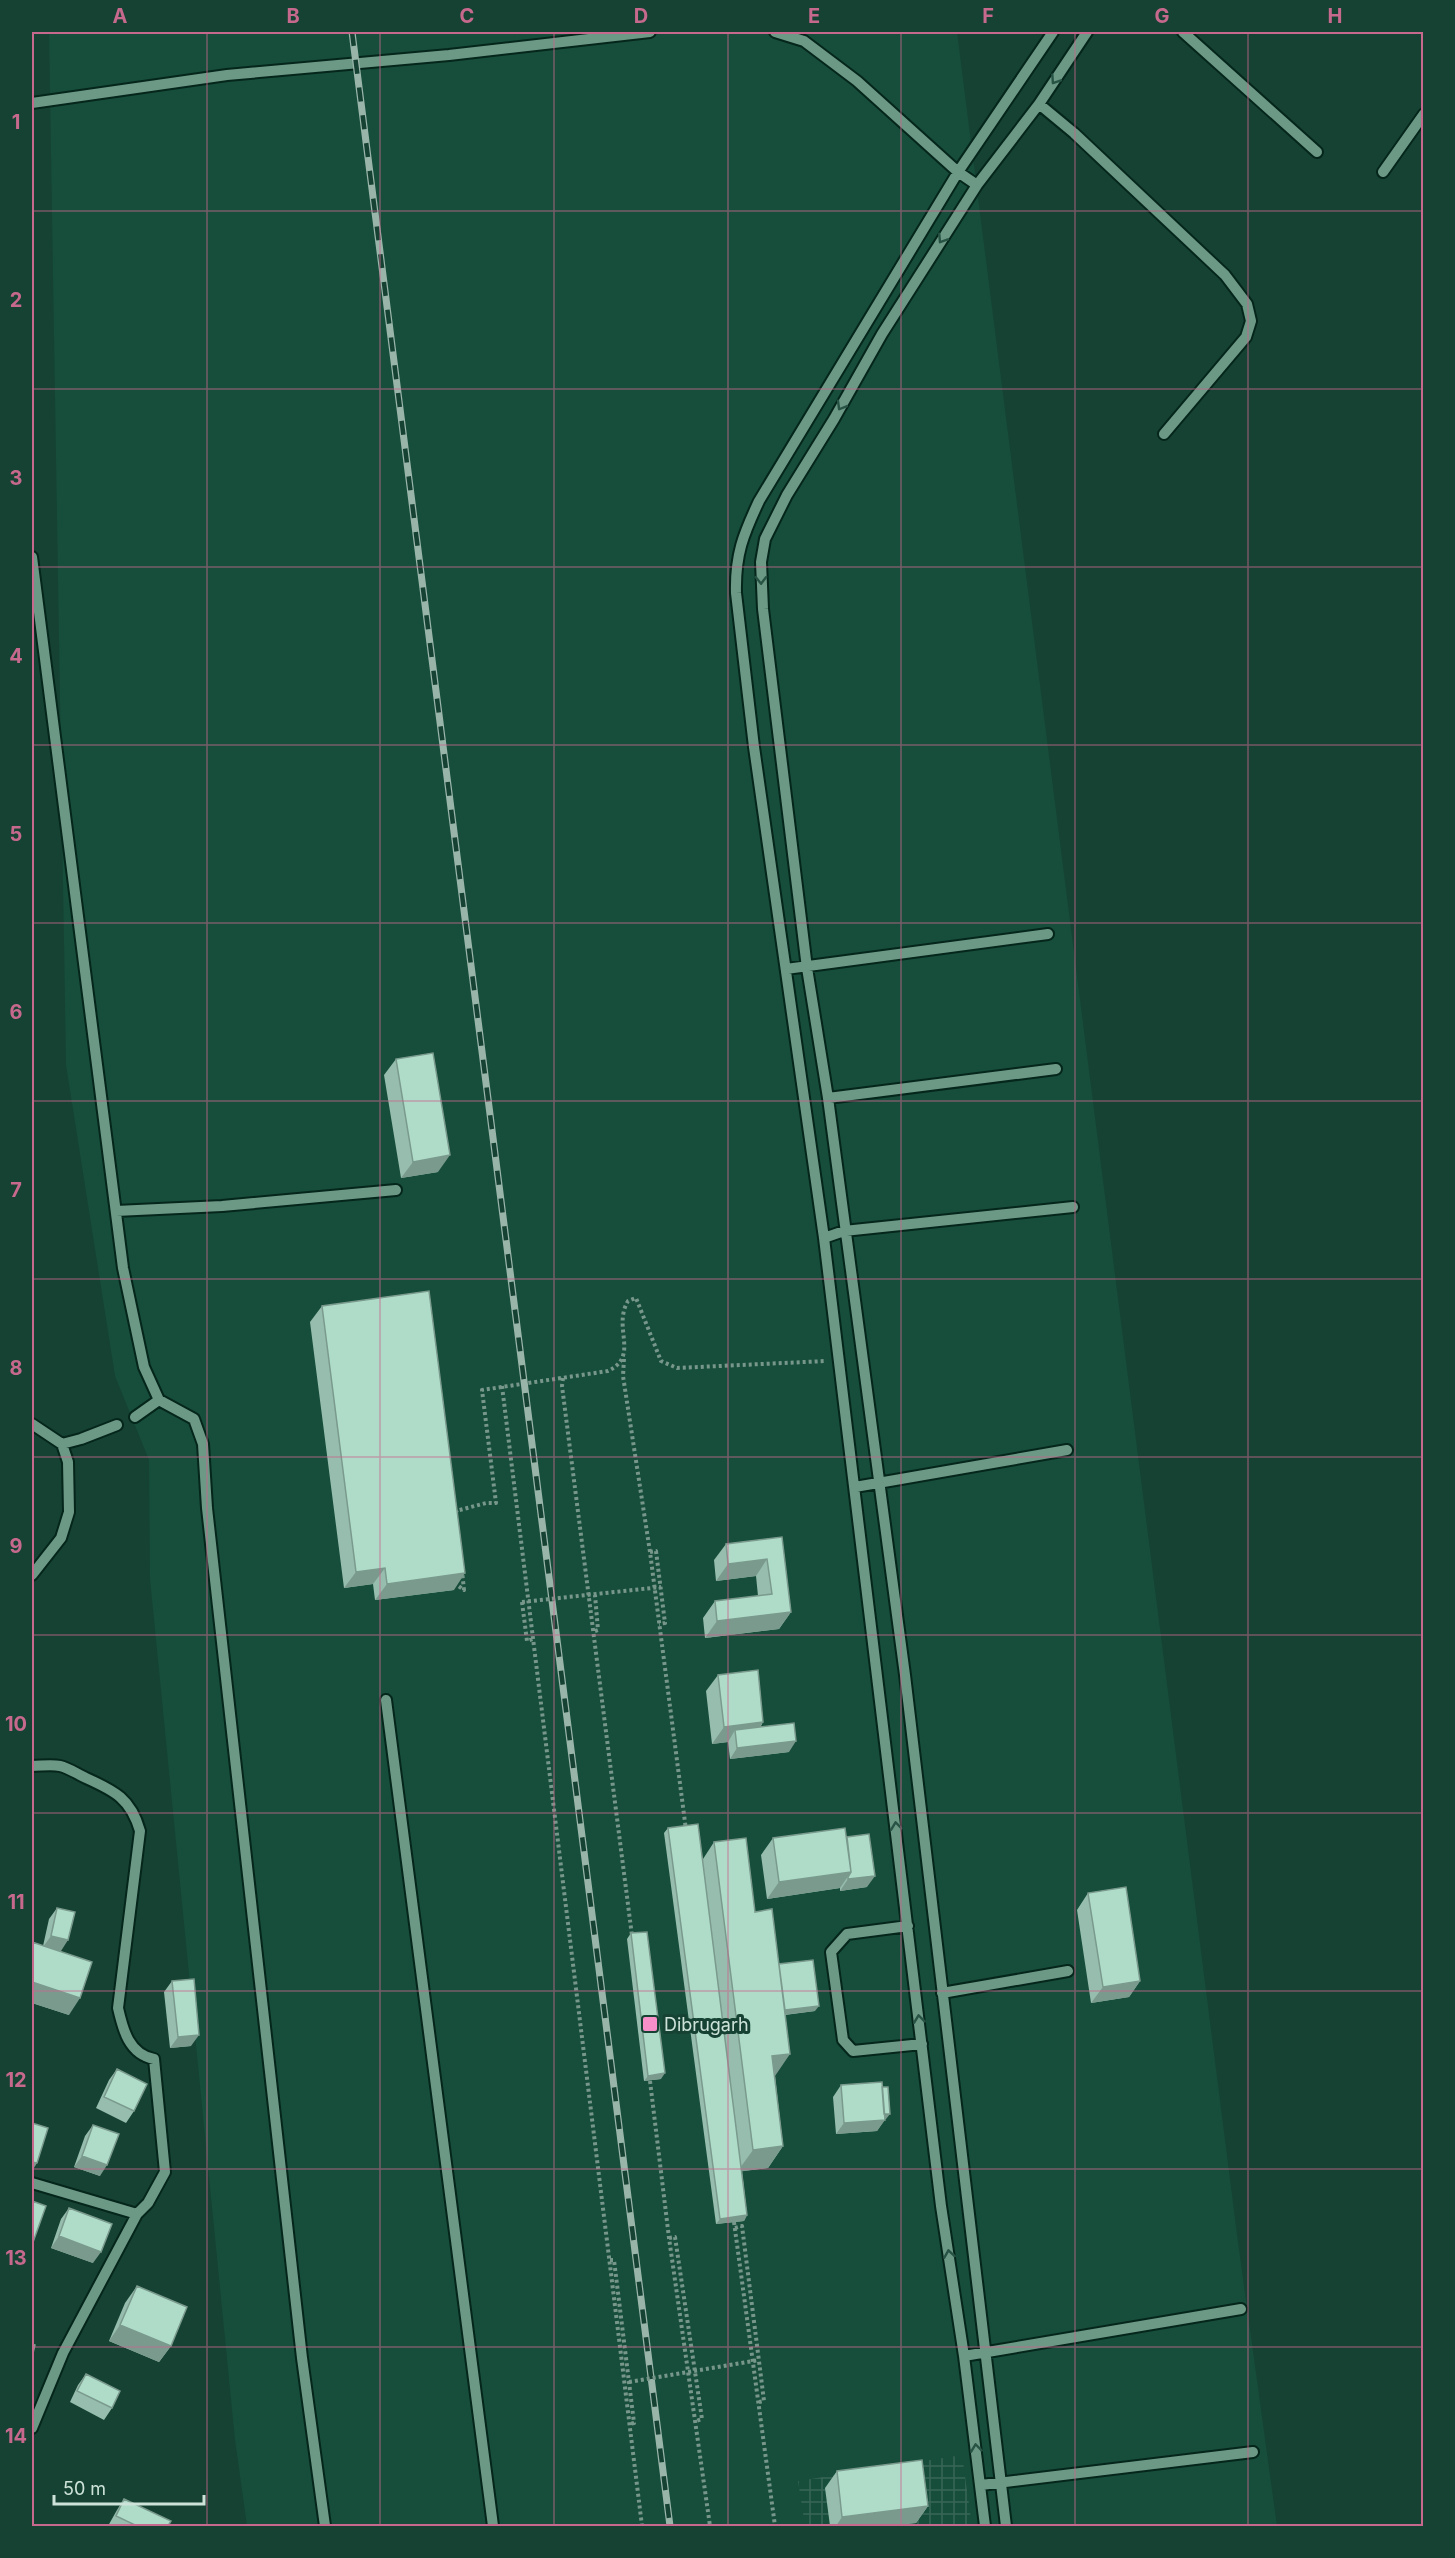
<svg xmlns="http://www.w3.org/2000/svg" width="1455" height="2558" viewBox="0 0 1455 2558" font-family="Inter,sans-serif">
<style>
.built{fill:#174d3b}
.industrial{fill:url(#industrial-grid)}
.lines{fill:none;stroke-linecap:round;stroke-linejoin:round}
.minor-casing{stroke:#05261b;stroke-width:14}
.path{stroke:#77978b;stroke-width:4;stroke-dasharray:3 3;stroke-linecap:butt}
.minor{stroke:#6c9886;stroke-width:10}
.rail-casing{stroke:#99b5aa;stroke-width:7}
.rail{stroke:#164233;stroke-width:4.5;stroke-dasharray:14;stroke-linecap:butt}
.path-bridge{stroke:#77978b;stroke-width:4;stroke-dasharray:3 3;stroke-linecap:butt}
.wall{fill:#96bdad}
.shaded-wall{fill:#7a9a8d}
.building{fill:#aedcc9;stroke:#7a9a8d;stroke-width:1.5}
.oneway{stroke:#275344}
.grid{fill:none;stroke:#c6698d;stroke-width:1.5;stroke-opacity:0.55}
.poi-dot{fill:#f98fc9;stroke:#164233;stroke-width:2}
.labels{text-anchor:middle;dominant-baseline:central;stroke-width:6;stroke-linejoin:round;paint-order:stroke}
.poi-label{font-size:18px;fill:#cde3d9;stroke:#164233;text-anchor:start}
.neatline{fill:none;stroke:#c6698d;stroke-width:2}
.grid-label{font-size:20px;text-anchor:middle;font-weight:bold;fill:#c6698d}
</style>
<defs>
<pattern id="industrial-grid" width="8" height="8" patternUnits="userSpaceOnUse" patternTransform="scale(1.5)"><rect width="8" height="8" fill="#174d3b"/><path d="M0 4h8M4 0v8" fill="none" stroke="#386657"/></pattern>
</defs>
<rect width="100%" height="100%" fill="#164233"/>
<path class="built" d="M49 32H957L1238 2242 1277 2526H247L235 2440 150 1579 149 1460 115 1376 66 1065Z"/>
<path class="industrial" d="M962 2455 972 2526H805L798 2481Z"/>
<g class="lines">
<g class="minor-casing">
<path id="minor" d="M775 32 804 41 857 81 958 172 977 185
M1183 32 1317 152
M32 103 227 75 449 55 650 32
M1039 104 1074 133 1225 275 1247 304 1251 321 1246 337 1164 434
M1383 172 1424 114
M32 557 123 1268 144 1367 159 1400 194 1419 203 1444 207 1508 302 2358 325 2526
M786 969 1048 934
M828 1098 1056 1069
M116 1211 222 1206 396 1190
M824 1238 844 1231 1073 1207
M135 1417 159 1400
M32 1424 62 1444 68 1462 69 1512 61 1538 32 1575
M62 1444 81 1439 117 1425
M855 1487 1067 1450
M386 1700 493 2526
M32 1766C41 1766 51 1764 60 1766 69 1768 77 1774 86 1778 115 1791 131 1799 140 1831L118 2008C123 2030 129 2054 154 2059L165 2172 148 2203 137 2214 63 2353 32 2428
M908 1926 847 1934 831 1952 843 2040 853 2051 922 2044
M942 1993 1068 1971
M32 2183 137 2214
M964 2356 1241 2309
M981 2485 1253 2452
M985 2526 964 2356 941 2206 824 1238 754 747 736 593C735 555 743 535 759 501L958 172 1053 32
M1006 2526 905 1675 828 1098 807 968 763 609 761 562 765 539 787 495 834 419 882 334 977 185 1039 104 1087 32"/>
</g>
<path class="path" d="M624 1359 623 1376 650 1552 686 1830
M563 1378 562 1386 632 1936
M502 1386 642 2526
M457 1513 456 1511 486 1503H496L482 1390 608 1371C640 1356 612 1328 628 1301L636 1298 661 1361 677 1368 826 1361
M650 1552 656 1551 665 1623 659 1624
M454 1583 464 1590 462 1571
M522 1602 527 1641 533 1639
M595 1631 598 1630 595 1595
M650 2081 669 2238 710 2526
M734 2222 775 2526
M735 2228 742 2226 764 2401 759 2402
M669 2238 675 2237 702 2419 696 2421
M610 2260H614L634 2423 630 2424"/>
<use href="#minor" class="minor"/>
<g class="rail-casing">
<path id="rail" d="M352 32 670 2526"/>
</g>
<use href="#rail" class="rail"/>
<path class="path-bridge" d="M522 1602 661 1587
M629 2382 759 2360"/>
</g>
<path class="wall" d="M396 1059 438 1172 401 1178 384 1075Z
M322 1306 454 1590 375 1600 373 1584 344 1588 310 1322Z
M782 1537 791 1612 779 1629 705 1638 703 1618 715 1601 758 1596 756 1576 716 1581 714 1560 726 1544Z
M718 1675 763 1722 760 1728 789 1752 730 1759 728 1742 712 1744 706 1691Z
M668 1828 703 1859 714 1842 755 1912 779 1964 815 2011 785 2015 775 2076 783 2146 768 2168 742 2171 747 2215 744 2221 716 2224 664 1833Z
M847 1837 867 1887 840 1891V1888L767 1899 761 1855 773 1838Z
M1088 1893 1140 1981 1129 1997 1091 2003 1077 1910Z
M57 1908 61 1951 54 1950 69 2015 32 2003V1942L43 1946 49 1919Z
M631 1933 661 2079 644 2081 627 1939Z
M172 1981 191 2046 170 2048 164 1992Z
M117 2069 134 2111 126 2123 96 2108 109 2080Z
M841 2085 886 2119H885L877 2131 836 2134 833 2097Z
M93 2125 100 2176 74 2167 85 2136Z
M69 2208 93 2263 51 2248 61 2219Z
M137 2286 171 2346 159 2362 109 2341 125 2303Z
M86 2374 112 2408 104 2420 70 2402 78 2385Z
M837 2471 928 2506 916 2523 886 2526H830L825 2488Z
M124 2499 168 2526H108L117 2510Z"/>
<path class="shaded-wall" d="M450 1155 438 1172 401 1178 413 1162Z
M767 1559 756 1576 716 1581 728 1564Z
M385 1568 373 1584 344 1588 356 1572Z
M465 1573 454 1590 375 1600 387 1584Z
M791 1612 779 1629 705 1638 717 1621Z
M763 1722 752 1739 735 1730 728 1742 712 1744 724 1727Z
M796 1741 789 1752 730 1759 737 1748Z
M851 1872 840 1888 767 1899 779 1882Z
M875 1876 867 1887 840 1891 848 1879Z
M51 1936 68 1940 61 1951 43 1947Z
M1140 1981 1129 1997 1091 2003 1103 1987Z
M32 1982 80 1998 69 2015 32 2003Z
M819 2006 815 2011 767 2017 771 2012Z
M199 2035 191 2046 170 2048 178 2037Z
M790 2054 775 2076 772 2056Z
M665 2073 661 2079 644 2081 648 2076Z
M890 2114 886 2119 876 2120 880 2115Z
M885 2120 877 2131 836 2134 844 2123Z
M783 2146 768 2168 737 2172 753 2150Z
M82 2156 107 2165 100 2176 74 2167Z
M32 2162 37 2163 32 2171Z
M747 2215 744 2221 716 2224 720 2219Z
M59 2236 101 2252 93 2263 51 2248Z
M120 2325 171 2346 159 2362 109 2341Z
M928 2506 916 2523 886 2526H836L842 2517Z"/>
<path class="building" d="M433 1053 450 1155 413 1162 396 1059Z
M429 1291 465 1573 387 1584 385 1568 356 1572 322 1306Z
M782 1537 791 1612 717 1621 715 1601 772 1594 767 1559 728 1564 726 1544Z
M758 1670 763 1722 724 1727 718 1675Z
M794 1723 796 1741 737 1748 735 1730Z
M698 1824 747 2215 720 2219 668 1828Z
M845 1828 851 1872 779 1882 773 1838Z
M869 1834 875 1876 848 1879V1877L851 1872 847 1837Z
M746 1838 755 1912 772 1909 790 2054 772 2056 783 2146 753 2150 714 1842Z
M1126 1887 1140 1981 1103 1987 1088 1893Z
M57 1908 75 1912 68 1940 51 1936Z
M647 1932 665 2073 648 2076 631 1933Z
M32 1942 92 1962 80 1998 32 1982Z
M813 1960 819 2006 785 2010 779 1964Z
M194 1979 199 2035 178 2037 172 1981Z
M117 2069 147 2084 134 2111 104 2097Z
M882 2082 885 2120 844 2123 841 2085Z
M882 2087H888L890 2114H884Z
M32 2123 48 2128 37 2163 32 2162Z
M93 2125 119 2134 107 2165 82 2156Z
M32 2201 46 2206 32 2245Z
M69 2208 112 2224 101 2252 59 2236Z
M137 2286 187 2307 171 2346 120 2325Z
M32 2344 35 2345 32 2357Z
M86 2374 120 2391 112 2408 77 2391Z
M922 2460 928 2506 842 2517 837 2471Z
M124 2499 171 2521 168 2526H137L116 2516Z"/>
<defs><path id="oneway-chevron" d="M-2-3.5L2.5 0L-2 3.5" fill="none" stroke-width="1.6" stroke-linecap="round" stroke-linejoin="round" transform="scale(1.5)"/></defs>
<g class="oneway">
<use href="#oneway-chevron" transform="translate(1055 80) rotate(124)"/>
<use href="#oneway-chevron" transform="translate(942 239) rotate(123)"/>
<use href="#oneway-chevron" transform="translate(841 406) rotate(120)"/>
<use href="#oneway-chevron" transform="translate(761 580) rotate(89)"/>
<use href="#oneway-chevron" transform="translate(896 1826) rotate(-97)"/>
<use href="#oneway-chevron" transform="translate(919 2019) rotate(-97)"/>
<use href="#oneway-chevron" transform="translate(949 2254) rotate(-99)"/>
<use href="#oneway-chevron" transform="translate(976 2448) rotate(-97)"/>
</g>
<path class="grid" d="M207 32V2526M380 32V2526M554 32V2526M728 32V2526M901 32V2526M1075 32V2526M1248 32V2526M32 211H1424M32 389H1424M32 567H1424M32 745H1424M32 923H1424M32 1101H1424M32 1279H1424M32 1457H1424M32 1635H1424M32 1813H1424M32 1991H1424M32 2169H1424M32 2347H1424"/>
<rect class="poi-dot" x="642" y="2016" width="16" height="16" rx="3"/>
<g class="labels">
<g class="poi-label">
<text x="664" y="2024">Dibrugarh</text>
</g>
</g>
<rect width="1455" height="2558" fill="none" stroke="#164233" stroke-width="66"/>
<path d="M54 2495v9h150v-9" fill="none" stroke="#cde3d9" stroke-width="3"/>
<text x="63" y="2495" font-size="18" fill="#cde3d9" stroke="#164233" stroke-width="4.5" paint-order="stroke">50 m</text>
<rect x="33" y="33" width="1389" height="2492" class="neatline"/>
<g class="grid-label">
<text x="120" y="23">A</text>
<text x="293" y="23">B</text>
<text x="467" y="23">C</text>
<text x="641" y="23">D</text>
<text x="814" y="23">E</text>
<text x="988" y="23">F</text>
<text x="1162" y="23">G</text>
<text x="1335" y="23">H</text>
<text x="16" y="129">1</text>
<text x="16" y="307">2</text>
<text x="16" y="485">3</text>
<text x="16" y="663">4</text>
<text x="16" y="841">5</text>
<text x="16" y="1019">6</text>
<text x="16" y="1197">7</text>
<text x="16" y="1375">8</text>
<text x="16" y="1553">9</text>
<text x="16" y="1731">10</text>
<text x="16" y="1909">11</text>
<text x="16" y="2087">12</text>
<text x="16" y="2265">13</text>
<text x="16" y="2443">14</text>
</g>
</svg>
